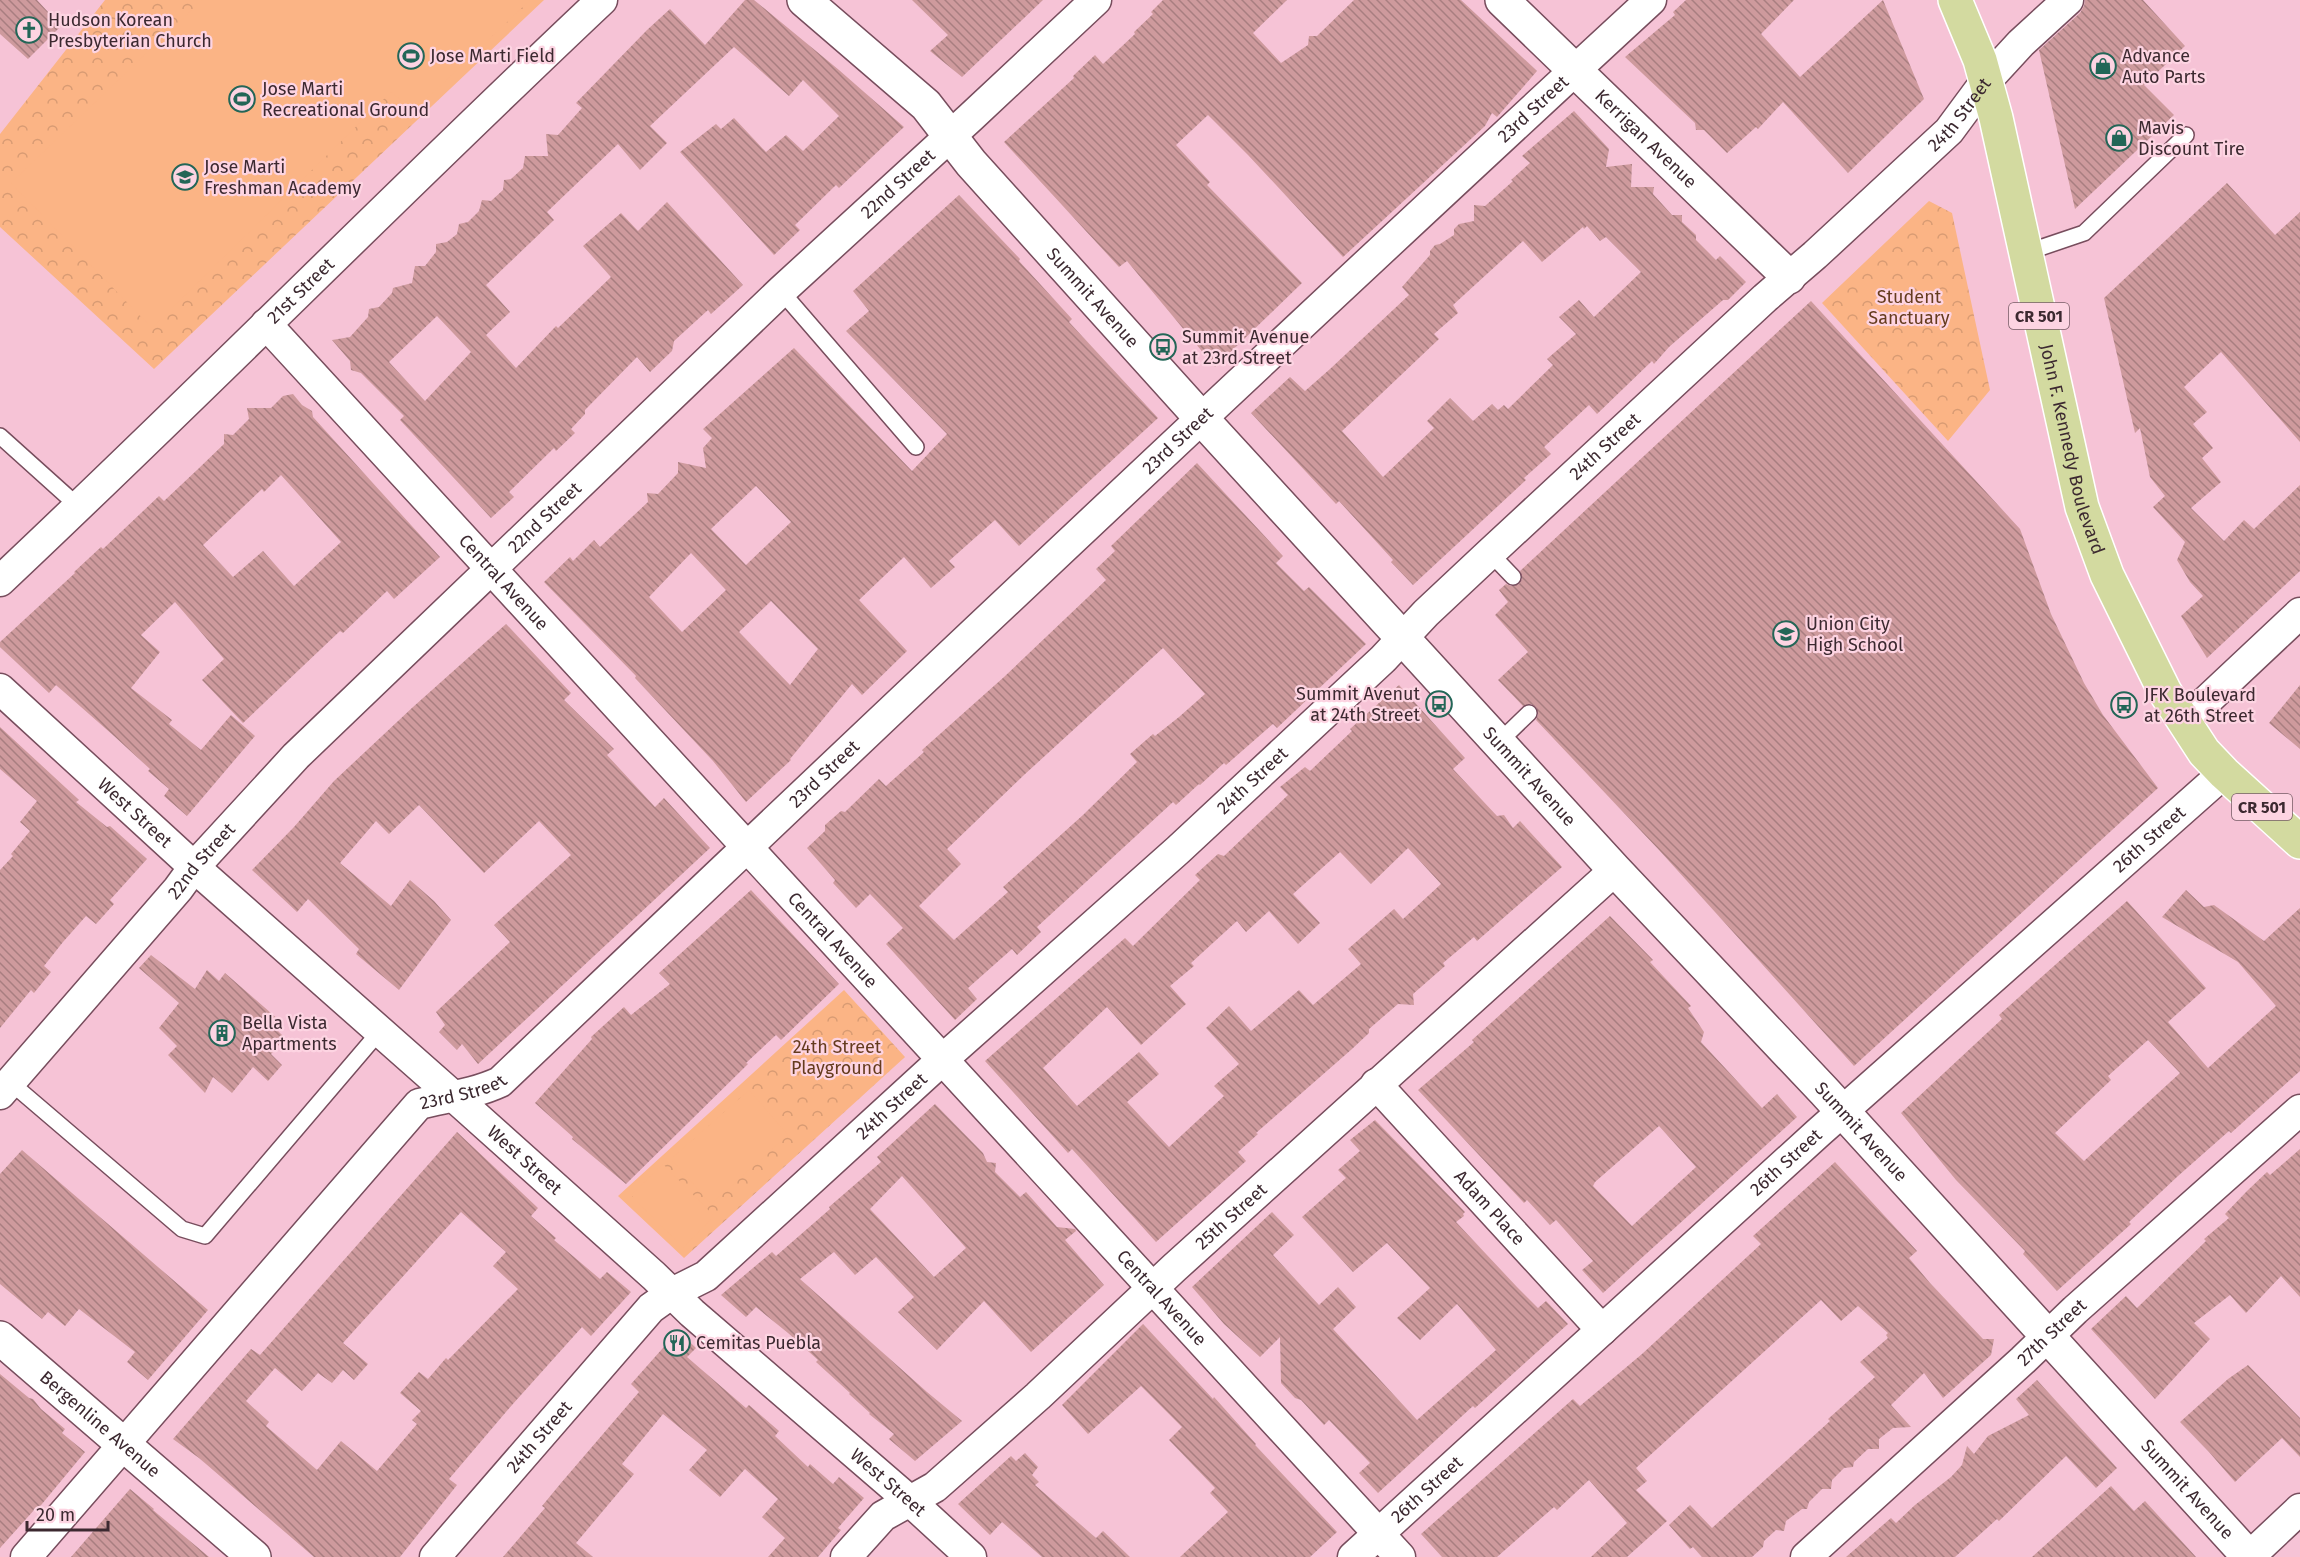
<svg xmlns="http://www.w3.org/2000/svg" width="2300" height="1557" viewBox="0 0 2300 1557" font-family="'Fira Sans',sans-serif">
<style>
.park{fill:url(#park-crowns)}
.pitch{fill:#fbb485}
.building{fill:url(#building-back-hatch);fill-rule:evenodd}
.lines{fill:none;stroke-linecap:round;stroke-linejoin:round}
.lane-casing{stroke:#774d5d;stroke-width:18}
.street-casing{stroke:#774d5d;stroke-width:33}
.secondary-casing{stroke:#774d5d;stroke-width:36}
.primary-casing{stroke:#fff;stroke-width:36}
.lane{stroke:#fff;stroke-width:15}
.street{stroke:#fff;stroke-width:30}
.secondary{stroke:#fff;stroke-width:33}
.primary{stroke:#d3daa0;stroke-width:33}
.labels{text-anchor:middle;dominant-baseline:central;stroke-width:4.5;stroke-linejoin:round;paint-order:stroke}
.shield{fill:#fdd4e2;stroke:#765c65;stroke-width:1.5}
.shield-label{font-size:16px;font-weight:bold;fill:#3c2930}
.poi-label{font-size:18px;fill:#3c2930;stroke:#fdd4e2;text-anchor:start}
.street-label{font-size:18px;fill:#3c2930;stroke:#fdd4e2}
.park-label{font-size:18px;fill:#653b1d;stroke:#fdd4e2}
</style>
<defs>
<pattern id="park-crowns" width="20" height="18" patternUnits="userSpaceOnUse" patternTransform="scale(1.5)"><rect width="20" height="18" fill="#fbb485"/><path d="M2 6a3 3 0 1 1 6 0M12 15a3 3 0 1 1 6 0" fill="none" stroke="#d89b73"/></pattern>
<pattern id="building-back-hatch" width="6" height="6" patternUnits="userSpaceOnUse" patternTransform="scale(1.5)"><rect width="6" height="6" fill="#ce9a9d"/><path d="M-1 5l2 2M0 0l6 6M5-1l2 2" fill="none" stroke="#a87e80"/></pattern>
</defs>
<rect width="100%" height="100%" fill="#f6c3d6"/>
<path class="park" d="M105 0H544L154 369 0 227V134Z
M1929 201 1952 213 1990 390 1948 441 1822 303Z
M844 990 905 1057 684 1258 618 1196Z"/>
<path class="pitch" d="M202 0H530L414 111 391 92 152 328 11 183Z
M749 1090 788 1135 711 1204 671 1159Z
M663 1164 714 1216 683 1248 631 1195Z"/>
<path class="building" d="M0 0H37L61 26 28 59 0 34Z
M745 0H754L839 70 904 127 839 188 836 185 795 225 800 230 774 255 680 152 716 124 721 129 734 118 766 152 786 135 803 151 839 116 803 80 789 96 734 47 650 126 667 143 640 170 618 144 547 212 554 220 486 285 510 312 486 335 516 368 556 326 558 328 611 277 583 246 621 213 638 231 667 202 743 285 711 314 708 310 674 341 672 351 650 372 637 357 585 410V414L571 429 575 433 556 451 554 448 509 492 514 497 491 518 400 420 404 416 361 373 351 370 350 361 332 340 350 337 368 317 369 309 379 307 392 293 393 288 412 283 415 266H425L436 252V244L447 242 457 234 459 224 468 222 479 211 482 200 491 201 503 190 504 180 511 179 523 168 525 156H548L546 134 558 135 582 108 576 103 647 30 670 9 705 45ZM437 316 471 352 425 401 389 362Z
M912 0H1043L962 77 930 51 948 35Z
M1163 0H1287L1253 33 1281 63 1308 45 1309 36H1317L1354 0H1461L1537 71 1497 117 1492 113 1485 126 1343 257 1248 155 1208 115 1176 145 1210 182 1207 185 1302 283 1215 367 1127 261 1119 267 1004 142 1074 78 1073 76 1095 55 1103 64 1135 34 1134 32 1153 14 1151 12Z
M1686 0H1794L1761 34 1800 77 1883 0 1924 99 1848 173 1783 102 1758 129 1756 127 1727 153 1704 130H1696L1695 123 1625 57 1675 15 1673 12Z
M2085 0H2143L2185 46 2144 85 2174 115 2075 209 2039 50 2080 13 2084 6Z
M1574 111 1609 149 1606 167 1632 164 1631 187H1654L1653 194 1672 215H1682V222L1696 235V240L1716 260 1720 256 1746 282 1728 300H1723L1669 347 1654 364 1652 361 1597 414 1589 405 1544 447 1551 454 1524 478 1526 480 1413 585 1391 562 1393 560 1339 501 1336 504 1251 413 1290 377 1305 391 1330 369 1409 295 1402 287 1430 255V251L1435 245 1440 244 1454 235V229L1459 224 1474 221V205L1485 206 1513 181 1511 180 1530 163 1522 156ZM1587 226 1600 241 1606 237 1641 272 1594 317 1579 300 1559 317 1576 334 1547 359 1553 365 1508 409 1504 405 1498 410 1492 404 1473 421 1450 398 1427 421 1434 428 1383 477 1342 431 1439 339 1434 334 1458 313 1453 305 1523 241 1542 262 1583 227 1584 229Z
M2227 183 2275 235 2300 212V442L2221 352 2184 387 2207 412 2193 424 2213 448 2202 458 2221 482 2191 508 2224 541 2244 520 2254 529 2300 485V571L2207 658 2181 616 2203 596 2190 582 2177 560 2185 542 2153 507 2165 496 2150 477 2140 428 2135 433 2104 298Z
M959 195 1020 259 1019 261 1072 319 1069 322 1158 418 1019 546 995 520 949 561 955 567 931 588 904 557 859 600 907 651 862 695 852 684 790 759 791 760 746 802 713 761 635 678 636 676 544 582 570 557 573 561 594 540 600 547 648 502 647 493 658 494 678 473V462L706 468 703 448 712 438 703 429 794 348 912 471 947 434 846 331 869 311 853 291ZM756 486 791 522 746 565 711 529ZM691 553 726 590 682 632 649 597ZM771 601 818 649 790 685 739 632Z
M1811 301 2020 529 2051 614 2084 683 2103 715 2158 788 1854 1066 1659 850 1536 720 1538 715 1536 707 1531 704 1523 706 1498 680 1528 652 1495 615 1508 602 1499 590 1506 584 1511 586 1519 584 1522 579 1520 571Z
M293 394 302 405 312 411 313 417 440 557 394 599 387 591 343 633 340 631 243 723 202 680 224 659 175 602 141 635 160 652 131 688 172 720 169 724 201 750 231 715 255 736 187 816 164 796 169 789 148 771 150 769 114 736 56 685 49 693 0 647V642L75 573 74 572 101 547 103 549 159 496 164 501 197 470 224 444V434L233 435 249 419 247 408H271L283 396ZM281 475 341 542 294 586 263 551 233 577 203 545 262 489 264 492Z
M1197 463 1283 556 1276 563 1304 591 1309 587 1366 644 1277 728 1273 724 1226 765 1224 763 1200 785 1199 784 1176 805 1173 802 1037 927 1041 932 1017 955 1012 949 968 988 977 999 955 1020 886 944 903 928 870 894 856 908 833 883 835 880 807 848 825 831V825L841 811 845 812 879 779 886 786 924 752 922 750 1004 677 1106 580 1096 569 1115 551 1111 546ZM1163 648 1205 694 1179 717 1155 736 1153 734 1130 754 1137 762 1083 815 1003 887 1008 892 954 940 919 906 961 864 947 849 1024 775Z
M506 624 571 693 564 700 614 749 607 755 655 807 664 798 710 848 478 1064 462 1044 457 1050 439 1032 445 1025 436 1012 510 942 494 925 571 855 539 821 484 873 419 805 389 834 376 821 340 863 391 906 410 880 434 901 451 920 399 990 356 954 359 949 308 899 297 912 252 870 294 827 334 781 413 707Z
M1399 685 1465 758 1453 769 1497 816 1504 815 1513 828 1520 821 1562 867 1477 941 1474 937 1443 963 1445 966 1413 994 1414 1005 1398 1004 1369 1029V1033L1352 1049 1256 1133 1258 1134 1238 1152 1246 1161 1156 1242 1072 1149 1068 1153 985 1061 1125 938 1133 946 1200 880 1195 875 1218 854 1224 856 1288 795 1280 787 1305 767 1310 771 1352 731 1350 729ZM1408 848 1441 884 1403 919 1394 909 1348 949 1361 964 1313 1005 1299 990 1251 1031 1229 1006 1206 1028 1239 1064 1214 1086 1224 1096 1169 1147 1127 1102 1159 1074 1139 1052 1077 1106 1043 1068 1107 1007 1141 1045 1186 1004 1170 986 1194 966 1191 963 1237 921 1246 932 1269 911 1298 944 1320 923 1293 894 1340 852 1371 884Z
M2300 685V749L2269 723Z
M0 727 79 800 76 802 107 827 110 826 147 859 110 900 114 904 96 924 86 916 63 942 44 966 51 972 34 993 31 990 0 1028V870L13 856 11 854 30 831 20 822 37 801 0 769Z
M751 890 839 984 781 1040 776 1035 746 1063 748 1064 626 1184 572 1139 573 1137 535 1103 592 1039 591 1037 624 1007 631 1015 670 984 659 973Z
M2186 890 2204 907 2214 905 2264 941 2300 908V1071L2231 1133 2229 1131 2178 1176 2129 1222 2131 1224 2057 1291 2023 1254 2025 1251 1956 1180 1901 1113 2002 1019 1999 1015 2127 901 2206 988 2168 1022 2208 1068 2276 1006 2238 962 2162 917ZM2148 1040 2180 1073 2084 1161 2055 1133 2111 1080 2108 1076Z
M1610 916 1653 960 1650 962 1691 1006 1688 1008 1704 1032 1701 1042 1762 1108 1777 1094 1797 1117 1603 1293 1582 1270 1593 1261 1573 1239 1556 1220 1550 1225 1527 1200 1524 1203 1418 1090 1474 1042 1472 1040ZM1659 1126 1696 1167 1632 1226 1593 1186 1595 1182Z
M151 955 195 989 207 970 219 981 225 973 279 1020 274 1027 285 1038 271 1054 282 1065 268 1081 253 1067 232 1093 213 1077 205 1093 168 1055 177 1046 159 1028 179 1003 139 968Z
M935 1104 983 1153 987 1162 996 1163 995 1172 1020 1197 1026 1192 1057 1227 1075 1229 1076 1231 1065 1240 1104 1285 1031 1352 984 1301 937 1350 898 1312 914 1297 876 1257 855 1275 834 1252 800 1279 927 1392 962 1421 915 1461 889 1439 894 1434 869 1414 870 1413 849 1394 850 1393 816 1362 818 1360 788 1333 756 1307 746 1317 721 1295 772 1252 776 1256 830 1209 829 1207 881 1162 877 1157ZM902 1176 966 1248 934 1277 870 1209Z
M1375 1120 1465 1212 1463 1214 1464 1216 1456 1222 1517 1287 1538 1308 1546 1301 1568 1324 1475 1408 1473 1406 1378 1493 1359 1473 1370 1463 1329 1420 1324 1425 1301 1400 1295 1398 1281 1383 1280 1337 1260 1357 1224 1324 1192 1287 1272 1212 1294 1235 1273 1255 1319 1305 1338 1287 1356 1307 1333 1329 1417 1420 1496 1350 1457 1304 1420 1340 1397 1318 1430 1288 1387 1243 1353 1272 1302 1217 1346 1178 1338 1170 1360 1151 1350 1140Z
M457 1132 538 1208 531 1216 556 1238 554 1240 600 1279 607 1272 631 1292 591 1336 582 1327 512 1405 449 1479 457 1485 400 1557H314L199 1458 173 1439 251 1349 260 1355ZM461 1212 506 1252 493 1266 518 1289 448 1360 446 1358 428 1379 419 1372 400 1393 421 1411 412 1420 417 1424 377 1471 341 1441 317 1470 266 1426 269 1422 246 1401 275 1368 302 1391 318 1373 332 1383 343 1370 354 1380 368 1364 343 1343Z
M2300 1149V1297L2281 1276 2246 1313 2230 1295 2194 1323 2210 1339 2155 1399 2091 1329 2126 1296 2137 1308 2206 1241 2204 1239 2229 1218 2225 1214 2247 1191 2267 1172 2270 1175Z
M22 1150 208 1310 148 1380 127 1362 135 1352 79 1309 65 1326 48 1312 42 1319 0 1284V1174Z
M1835 1162 1917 1251 1909 1258 1930 1283 1983 1339H1994L1991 1355 1943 1398 1924 1373 1891 1405 1911 1427 1893 1428 1879 1439V1449H1868L1854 1462 1853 1467 1844 1468 1832 1480 1831 1489H1822L1809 1502 1807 1509H1802L1786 1521 1784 1531 1776 1530 1764 1541 1763 1547 1752 1557H1702L1693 1547 1690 1549 1669 1525 1690 1505 1712 1528 1830 1421 1828 1419 1875 1377 1860 1362 1888 1338 1886 1335 1888 1333 1858 1306 1841 1321 1821 1300 1636 1468 1647 1481 1636 1490 1667 1521 1627 1557H1591L1627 1523 1589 1480 1557 1510 1554 1507 1497 1557H1442L1421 1534 1573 1399 1580 1406 1642 1354 1761 1244 1753 1236Z
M1143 1324 1213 1399 1214 1397 1256 1444 1255 1445 1337 1532 1310 1557H1180L1228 1512 1210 1493 1215 1488 1169 1440 1182 1427 1141 1386 1088 1434 1062 1405Z
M678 1331 696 1348 687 1357 746 1408 749 1405 779 1431 775 1436 808 1467 810 1464 833 1484 839 1477 864 1498 838 1528 841 1530 818 1557H768L785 1538 762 1517 778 1499 745 1469 720 1497 689 1470 707 1450 663 1414 622 1464 634 1474 576 1543 593 1557H503L545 1508 542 1506 561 1483 639 1392 631 1384Z
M2248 1365 2300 1418V1457L2282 1438 2235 1482 2209 1452 2180 1422 2228 1379Z
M0 1374 29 1398 33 1399 41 1409 65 1429 62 1433 85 1452 37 1510 35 1509 0 1548Z
M2037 1380 2117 1468 2096 1488 2066 1456 1999 1521 1997 1519 1955 1557H1846L1891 1518 1896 1523 1915 1505 1951 1477 1962 1465 1967 1446 1974 1454 1988 1436 2029 1415 2016 1399Z
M1025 1453 1038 1467 1032 1475 1039 1482 1035 1485 1096 1538 1103 1531 1130 1557H1042L1002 1522 990 1535 958 1504 1011 1456 1016 1461Z
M2111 1486 2134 1511 2145 1501 2196 1557H2032Z
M130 1489 154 1509 153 1510 209 1557H71Z"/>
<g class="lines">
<g class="lane-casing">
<path id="lane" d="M2025 253 2084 233 2186 135
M781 291 916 447
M0 436 79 507
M1490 553 1513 577
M1499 742 1529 713
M10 1082 182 1229 205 1236 380 1031"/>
</g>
<g class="street-casing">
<g id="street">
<path id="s1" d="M266 324 1400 1557"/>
<path id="s2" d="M0 581C203 390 399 191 602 0"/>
<path id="s3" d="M0 689 194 867 452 1095 654 1276 692 1313 910 1501 971 1557"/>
<path d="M2184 722 2300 613"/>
<path id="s4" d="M1376 1084 1602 1330"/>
<path id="s5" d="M0 1094 178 889 194 867 296 756 781 291 971 117 1096 0"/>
<path id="s6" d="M26 1557 419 1104C447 1097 474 1094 500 1082 881 719 1264 357 1651 0"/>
<path id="s7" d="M435 1557 651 1308 672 1293 706 1276 942 1060 1178 850 1383 659 1426 613 1490 553 1765 298 1815 255 1949 131 1986 81 2021 43 2068 0"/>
<path id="s8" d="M846 1557 883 1516 935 1487 1038 1396 1174 1268 1615 870"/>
<path id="s9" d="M1353 1557 1818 1133 2224 773"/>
<path id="s10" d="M1806 1557 2023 1360 2075 1310 2300 1110"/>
<path d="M2249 1557 2300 1509"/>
</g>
</g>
<g class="secondary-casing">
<g id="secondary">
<path id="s11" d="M804 0 926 105 971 163 1201 418 1615 870 1824 1091 2249 1557"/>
<path id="s12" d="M1502 0 1789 277"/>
<path id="s13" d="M0 1338 254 1557"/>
</g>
</g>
<g class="primary-casing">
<g id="primary">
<path id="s14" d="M1955 0 1980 60 1996 118 2082 507 2107 575 2165 692 2204 752 2224 773 2300 842"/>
</g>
</g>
<use href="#lane" class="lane"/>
<use href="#street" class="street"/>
<use href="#secondary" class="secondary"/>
<use href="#primary" class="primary"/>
</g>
<defs>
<g id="church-ring" transform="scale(1.35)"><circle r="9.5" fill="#fdd4e2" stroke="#236657" stroke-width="1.5"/><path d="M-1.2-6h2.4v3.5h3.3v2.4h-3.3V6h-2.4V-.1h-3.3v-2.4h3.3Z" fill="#236657"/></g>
<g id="stadium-ring" transform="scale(1.35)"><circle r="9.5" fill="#fdd4e2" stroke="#236657" stroke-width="1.5"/><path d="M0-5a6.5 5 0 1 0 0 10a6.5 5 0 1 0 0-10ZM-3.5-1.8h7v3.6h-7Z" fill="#236657"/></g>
<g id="shop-ring" transform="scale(1.35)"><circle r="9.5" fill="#fdd4e2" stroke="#236657" stroke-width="1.5"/><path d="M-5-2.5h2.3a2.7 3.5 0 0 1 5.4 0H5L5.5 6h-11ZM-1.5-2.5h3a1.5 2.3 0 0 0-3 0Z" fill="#236657"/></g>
<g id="school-ring" transform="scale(1.35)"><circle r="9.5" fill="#fdd4e2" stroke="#236657" stroke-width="1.5"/><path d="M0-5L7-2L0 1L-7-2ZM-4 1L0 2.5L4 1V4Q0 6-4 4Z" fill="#236657"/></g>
<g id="bus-ring" transform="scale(1.35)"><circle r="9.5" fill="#fdd4e2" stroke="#236657" stroke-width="1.5"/><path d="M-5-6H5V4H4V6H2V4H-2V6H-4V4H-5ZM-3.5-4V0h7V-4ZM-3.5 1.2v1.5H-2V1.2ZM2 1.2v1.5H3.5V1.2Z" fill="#236657"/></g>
<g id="building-ring" transform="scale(1.35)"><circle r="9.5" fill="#fdd4e2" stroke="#236657" stroke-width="1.5"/><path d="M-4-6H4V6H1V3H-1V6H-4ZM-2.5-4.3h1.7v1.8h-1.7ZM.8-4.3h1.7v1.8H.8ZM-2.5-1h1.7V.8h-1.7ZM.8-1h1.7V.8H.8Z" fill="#236657"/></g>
<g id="restaurant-ring" transform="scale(1.35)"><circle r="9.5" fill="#fdd4e2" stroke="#236657" stroke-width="1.5"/><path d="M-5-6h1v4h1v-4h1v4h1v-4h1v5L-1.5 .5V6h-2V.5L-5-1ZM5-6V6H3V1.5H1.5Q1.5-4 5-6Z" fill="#236657"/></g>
</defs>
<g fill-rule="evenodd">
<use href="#church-ring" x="29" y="30"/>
<use href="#stadium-ring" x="411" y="56"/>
<use href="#shop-ring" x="2103" y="66"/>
<use href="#stadium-ring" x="242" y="99"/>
<use href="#shop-ring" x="2119" y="138"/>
<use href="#school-ring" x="185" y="177"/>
<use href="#bus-ring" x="1163" y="347"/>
<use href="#school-ring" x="1786" y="634"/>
<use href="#bus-ring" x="1439" y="704"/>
<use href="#bus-ring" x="2124" y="705"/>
<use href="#building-ring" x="222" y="1033"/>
<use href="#restaurant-ring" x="677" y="1343"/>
</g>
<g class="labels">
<g class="shield">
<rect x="2009" y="303" width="60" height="26" rx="4.5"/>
<rect x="2232" y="794" width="60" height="26" rx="4.5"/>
</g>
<g class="shield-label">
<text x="2039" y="316">CR 501</text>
<text x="2262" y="807">CR 501</text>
</g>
<g class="poi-label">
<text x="48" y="20">Hudson Korean<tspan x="48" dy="21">Presbyterian Church</tspan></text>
<text x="430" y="56">Jose Marti Field</text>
<text x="2122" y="56">Advance<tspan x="2122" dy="21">Auto Parts</tspan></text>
<text x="262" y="89">Jose Marti<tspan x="262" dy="21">Recreational Ground</tspan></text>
<text x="2138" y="128">Mavis<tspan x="2138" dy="21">Discount Tire</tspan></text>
<text x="204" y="167">Jose Marti<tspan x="204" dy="21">Freshman Academy</tspan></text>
<text x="1182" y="337">Summit Avenue<tspan x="1182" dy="21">at 23rd Street</tspan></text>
<text x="1806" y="624">Union City<tspan x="1806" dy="21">High School</tspan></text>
<text x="1420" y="694" text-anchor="end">Summit Avenut<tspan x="1420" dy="21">at 24th Street</tspan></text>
<text x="2144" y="695">JFK Boulevard<tspan x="2144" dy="21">at 26th Street</tspan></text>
<text x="242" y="1023">Bella Vista<tspan x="242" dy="21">Apartments</tspan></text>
<text x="696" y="1343">Cemitas Puebla</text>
</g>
<g class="street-label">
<text stroke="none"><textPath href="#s6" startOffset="2103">23rd Street</textPath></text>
<text stroke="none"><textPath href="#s7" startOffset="2103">24th Street</textPath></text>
<text stroke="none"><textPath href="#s12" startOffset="200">Kerrigan Avenue</textPath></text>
<text stroke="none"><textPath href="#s5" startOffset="1280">22nd Street</textPath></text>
<text stroke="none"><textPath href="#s2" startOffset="418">21st Street</textPath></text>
<text stroke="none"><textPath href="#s11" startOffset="416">Summit Avenue</textPath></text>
<text stroke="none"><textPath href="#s6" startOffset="1617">23rd Street</textPath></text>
<text stroke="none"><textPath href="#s7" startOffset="1617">24th Street</textPath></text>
<text stroke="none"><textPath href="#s14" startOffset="465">John F. Kennedy Boulevard</textPath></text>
<text stroke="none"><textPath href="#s5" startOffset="794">22nd Street</textPath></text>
<text stroke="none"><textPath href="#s1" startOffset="351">Central Avenue</textPath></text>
<text stroke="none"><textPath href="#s6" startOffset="1131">23rd Street</textPath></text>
<text stroke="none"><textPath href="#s11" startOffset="1064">Summit Avenue</textPath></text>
<text stroke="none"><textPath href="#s7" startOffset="1131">24th Street</textPath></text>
<text stroke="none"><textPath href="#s3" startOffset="183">West Street</textPath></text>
<text stroke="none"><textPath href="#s9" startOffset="1072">26th Street</textPath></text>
<text stroke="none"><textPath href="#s5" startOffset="308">22nd Street</textPath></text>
<text stroke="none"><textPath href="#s1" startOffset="837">Central Avenue</textPath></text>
<text stroke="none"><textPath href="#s6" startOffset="645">23rd Street</textPath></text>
<text stroke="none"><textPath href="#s7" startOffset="645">24th Street</textPath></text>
<text stroke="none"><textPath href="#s11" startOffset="1550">Summit Avenue</textPath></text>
<text stroke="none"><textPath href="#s3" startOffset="705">West Street</textPath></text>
<text stroke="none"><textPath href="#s9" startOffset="586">26th Street</textPath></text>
<text stroke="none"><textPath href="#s4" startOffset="168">Adam Place</textPath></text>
<text stroke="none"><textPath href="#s8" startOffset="516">25th Street</textPath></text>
<text stroke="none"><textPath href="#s1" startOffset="1323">Central Avenue</textPath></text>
<text stroke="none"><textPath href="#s10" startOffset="333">27th Street</textPath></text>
<text stroke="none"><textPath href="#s13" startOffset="132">Bergenline Avenue</textPath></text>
<text stroke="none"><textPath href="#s7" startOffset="159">24th Street</textPath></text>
<text stroke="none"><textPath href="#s3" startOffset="1191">West Street</textPath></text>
<text stroke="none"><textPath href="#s9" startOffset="100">26th Street</textPath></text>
<text stroke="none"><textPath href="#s11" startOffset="2034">Summit Avenue</textPath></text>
</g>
<g class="park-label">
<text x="1909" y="297">Student<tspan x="1909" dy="21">Sanctuary</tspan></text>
<text x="837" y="1047">24th Street<tspan x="837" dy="21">Playground</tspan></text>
</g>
</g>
<path d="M27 1521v9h81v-9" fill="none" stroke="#3c2930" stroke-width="3"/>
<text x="36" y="1521" font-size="18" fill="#3c2930" stroke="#fdd4e2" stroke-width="4.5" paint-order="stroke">20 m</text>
</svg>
